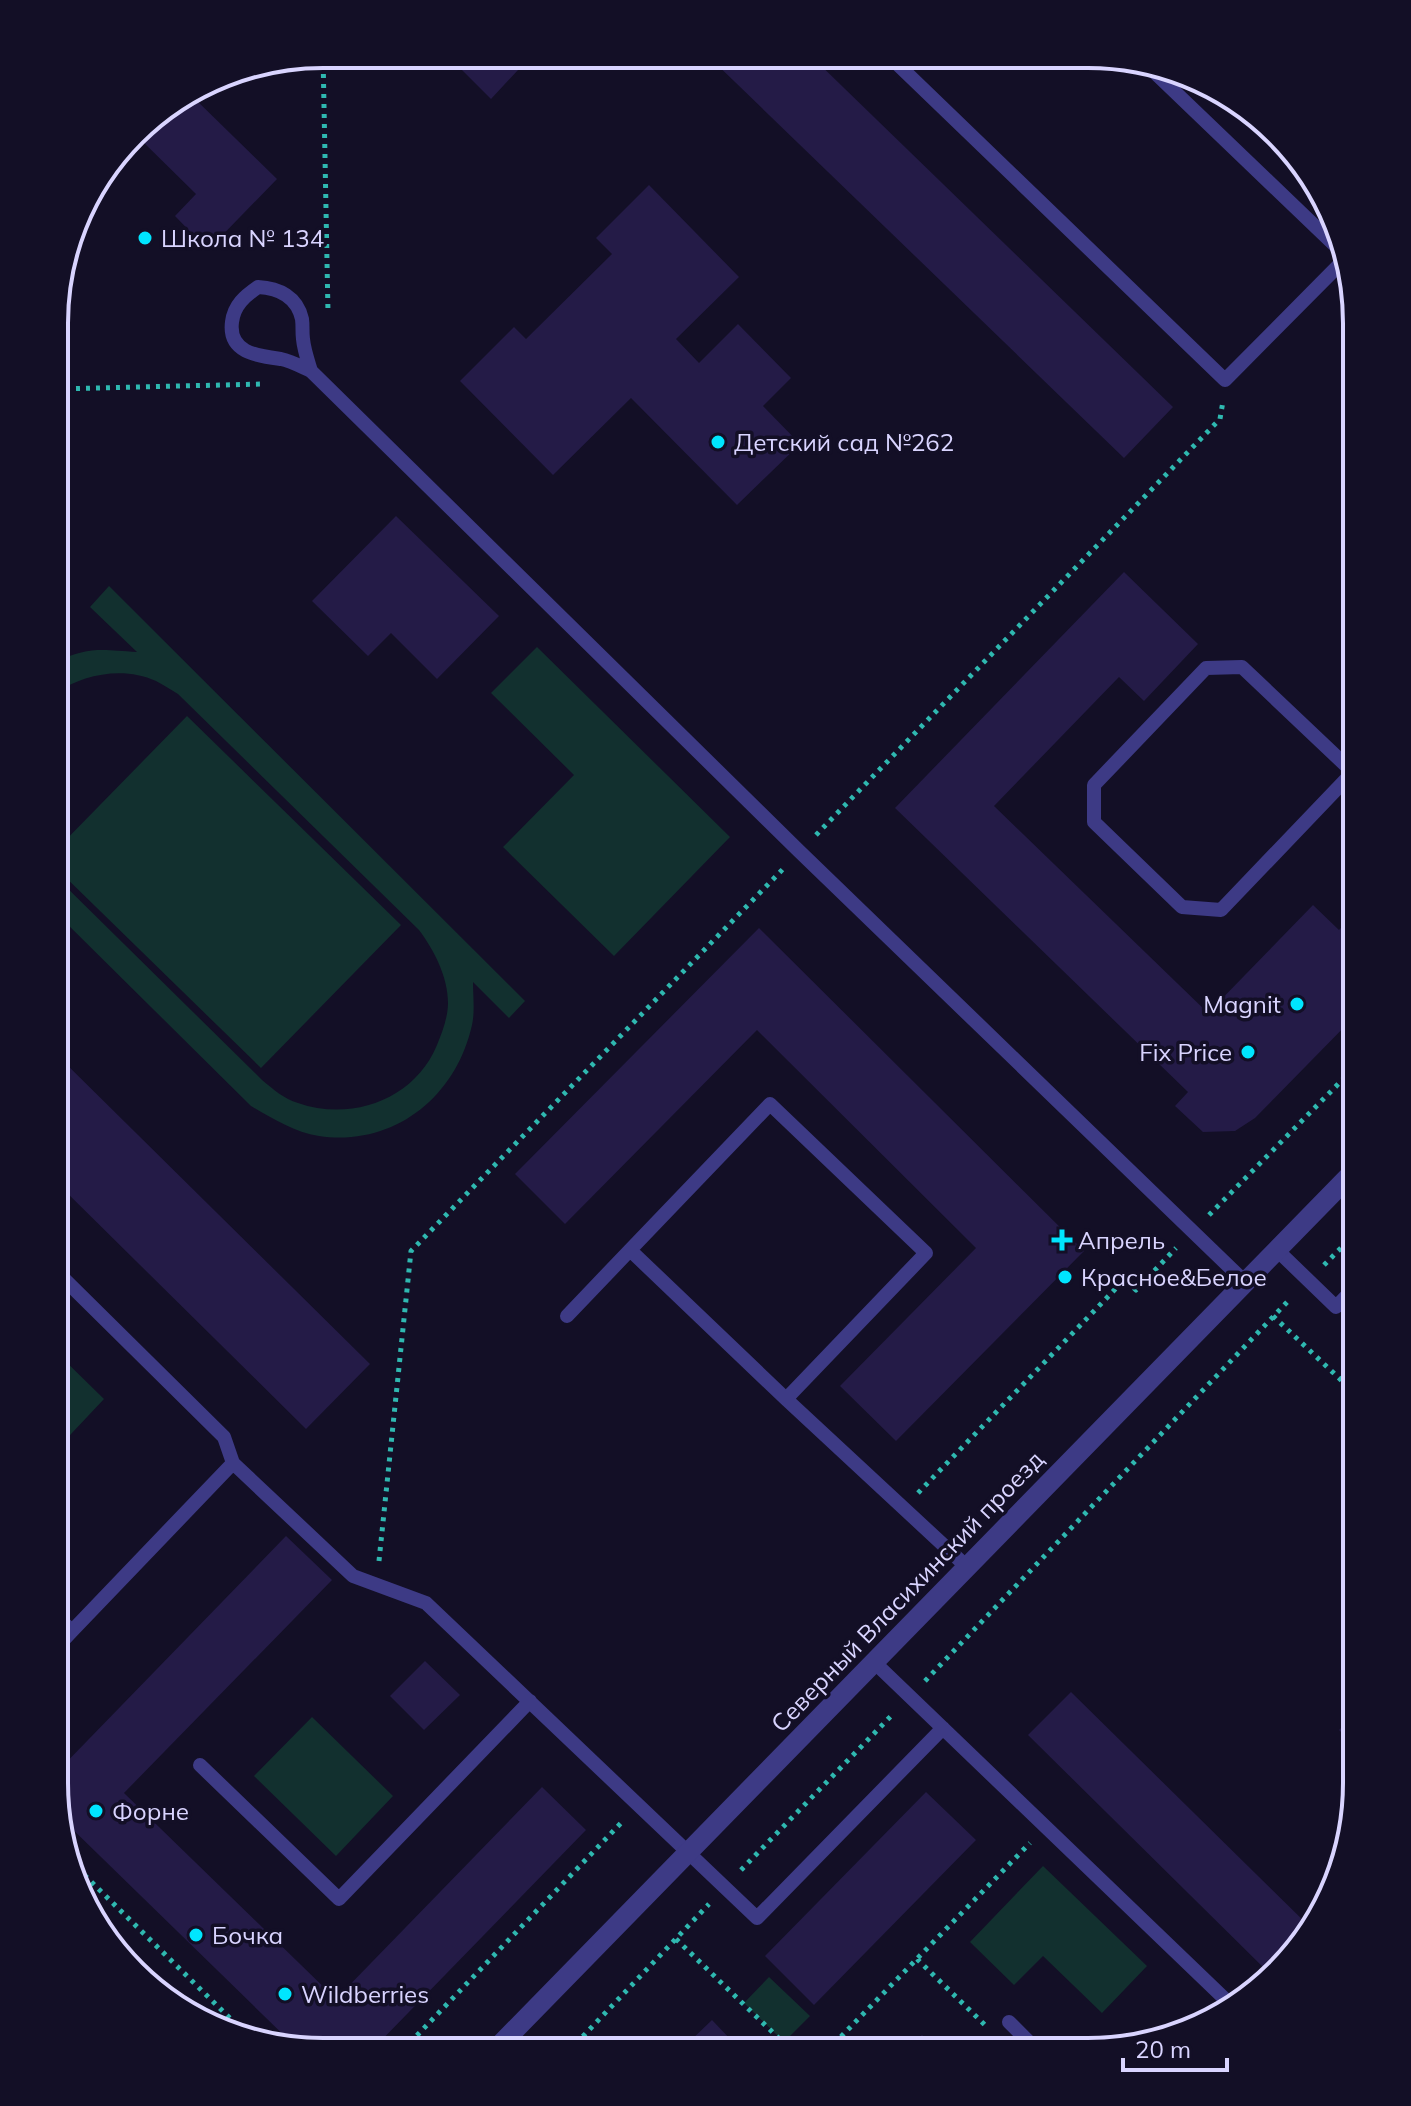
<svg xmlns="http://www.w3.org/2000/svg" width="1411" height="2106" viewBox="0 0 1411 2106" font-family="Mulish,sans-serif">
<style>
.green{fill:#12302f}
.building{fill:#241b47}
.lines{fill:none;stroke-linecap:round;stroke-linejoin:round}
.path{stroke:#2fb8b0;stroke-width:5;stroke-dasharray:4 6;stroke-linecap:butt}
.lane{stroke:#3d3a85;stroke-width:14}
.street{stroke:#3d3a85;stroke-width:20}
.poi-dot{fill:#00e5ff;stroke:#130f26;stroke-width:3}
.labels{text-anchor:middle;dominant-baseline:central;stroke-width:7;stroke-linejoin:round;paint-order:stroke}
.poi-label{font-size:24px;fill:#d9d4ff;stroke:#130f26;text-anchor:start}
.street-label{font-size:24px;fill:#d9d4ff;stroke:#130f26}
.rim{fill:none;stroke:#d9d4ff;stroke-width:4}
</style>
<rect width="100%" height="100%" fill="#130f26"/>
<path class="green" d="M109 586 525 1001 509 1018 473 982C473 996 475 1012 472 1025 456 1097 394 1147 319 1136 294 1132 272 1118 251 1106L55 912V876L262 1080C273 1089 284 1099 298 1103 352 1122 415 1099 437 1045 442 1033 448 1017 448 1003 448 977 434 950 419 930L178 694C171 690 164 685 156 681 124 666 83 674 56 693V662C89 646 102 650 137 652L90 607Z
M537 647 730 837 614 956 503 847 574 775 491 693Z
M187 716 401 925 261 1068 55 867V851Z
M55 1351 104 1399 55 1451Z
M312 1717 393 1796 336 1856 254 1776Z
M1043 1866 1147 1966 1102 2013 1043 1956 1014 1985 970 1942Z
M769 1977 810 2016 784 2042 744 2003Z"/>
<path class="building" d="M446 54H485L532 55 491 99Z
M707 55H810L1173 407 1124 458Z
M191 95 277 179 208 250 175 216 196 194 135 134 146 120Z
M649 185 739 277 676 339 699 363 738 324 791 378 763 406 800 444 737 505 631 398 553 475 460 381 514 327 526 339 612 254 596 238Z
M396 516 499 616 437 679 391 633 368 656 312 601Z
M1124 572 1198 644 1144 701 1119 677 994 806 1208 1013 1313 905 1339 930 1357 911V1014L1255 1118 1235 1131 1203 1132 1175 1106 1188 1092 895 808Z
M1357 596V621L1344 609Z
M759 928 1084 1251 896 1441 840 1386 976 1248 757 1030 565 1224 515 1174Z
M55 1053 370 1364 306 1429 55 1181Z
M286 1536 332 1580 124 1793 336 1999 542 1787 586 1830 372 2050H299L61 1818 54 1783V1775Z
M425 1661 460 1695 424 1730 390 1696Z
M1071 1692 1312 1929 1302 1946 1268 1972 1028 1735Z
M1356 1713V1747L1339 1730Z
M926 1792 976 1840 814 2005 765 1956Z
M712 2020 733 2042 723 2051H696L688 2043Z
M922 2035 939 2052 905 2051Z"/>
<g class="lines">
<path class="path" d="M323 54 328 313
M56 389 263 384
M816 835 1220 419 1223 401
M1209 1215 1357 1065
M1324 1265 1357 1232
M1273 1316 1357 1395
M918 1493 1125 1279 1136 1290 1176 1248
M379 1561 411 1251 784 868
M925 1681 1291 1298
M70 1861 244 2032
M741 1870 893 1714
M676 1939 792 2051
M917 1959 986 2026
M403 2050 621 1823
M569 2051 709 1904
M827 2051 1030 1843"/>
<path class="lane" d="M889 56 1225 380 1344 260
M1149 67 1343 253
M258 287C279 288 297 297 302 319 303 326 302 332 303 339 304 350 308 361 311 371 302 367 291 361 281 359 258 356 228 353 232 322 234 305 245 296 258 287Z
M311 371 799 851 1245 1282
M1353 772 1221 910 1182 907 1094 822V785L1206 668 1242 667 1357 776
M1277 1250 1336 1307 1357 1285
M55 1270 224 1437 233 1463 72 1631
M567 1316 630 1250
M786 1399 926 1253 770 1104 630 1250 786 1399 967 1567
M233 1463 353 1576 426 1603 757 1918 943 1728
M54 1650 72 1631 54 1614
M874 1662 1229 2003
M200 1765 339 1899 530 1701
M1009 2022 1039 2052"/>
<path class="street" d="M495 2050 1357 1168"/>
</g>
<g class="poi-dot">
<circle cx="145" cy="238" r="8"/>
<circle cx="718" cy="442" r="8"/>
<circle cx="1297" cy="1004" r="8"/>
<circle cx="1248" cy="1052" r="8"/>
<path d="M1058 1228h8v8h8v8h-8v8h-8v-8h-8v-8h8z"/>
<circle cx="1065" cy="1277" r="8"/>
<circle cx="96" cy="1811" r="8"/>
<circle cx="196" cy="1935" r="8"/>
<circle cx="285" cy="1994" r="8"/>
</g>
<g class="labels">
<g class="poi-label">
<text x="161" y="238">Школа № 134</text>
<text x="734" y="442">Детский сад №262</text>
<text x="1281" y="1004" text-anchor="end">Magnit</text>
<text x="1232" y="1052" text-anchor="end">Fix Price</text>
<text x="1078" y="1240">Апрель</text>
<text x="1081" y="1277">Красное&amp;Белое</text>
<text x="112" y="1811">Форне</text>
<text x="212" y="1935">Бочка</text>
<text x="301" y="1994">Wildberries</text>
</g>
<g class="street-label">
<text transform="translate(907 1591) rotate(-46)">Северный Власихинский проезд</text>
</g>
</g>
<path d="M0 0H1411V2106H0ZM323 68H1088A255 255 0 0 1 1343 323V1783A255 255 0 0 1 1088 2038H323A255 255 0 0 1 68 1783V323A255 255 0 0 1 323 68Z" fill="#130f26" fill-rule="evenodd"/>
<path class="rim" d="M323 68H1088A255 255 0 0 1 1343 323V1783A255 255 0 0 1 1088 2038H323A255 255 0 0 1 68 1783V323A255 255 0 0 1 323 68Z"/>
<path d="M1123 2058v12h104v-12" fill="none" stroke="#d9d4ff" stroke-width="4"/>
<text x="1135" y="2058" font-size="24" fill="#d9d4ff" stroke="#130f26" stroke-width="6" paint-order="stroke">20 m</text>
</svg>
